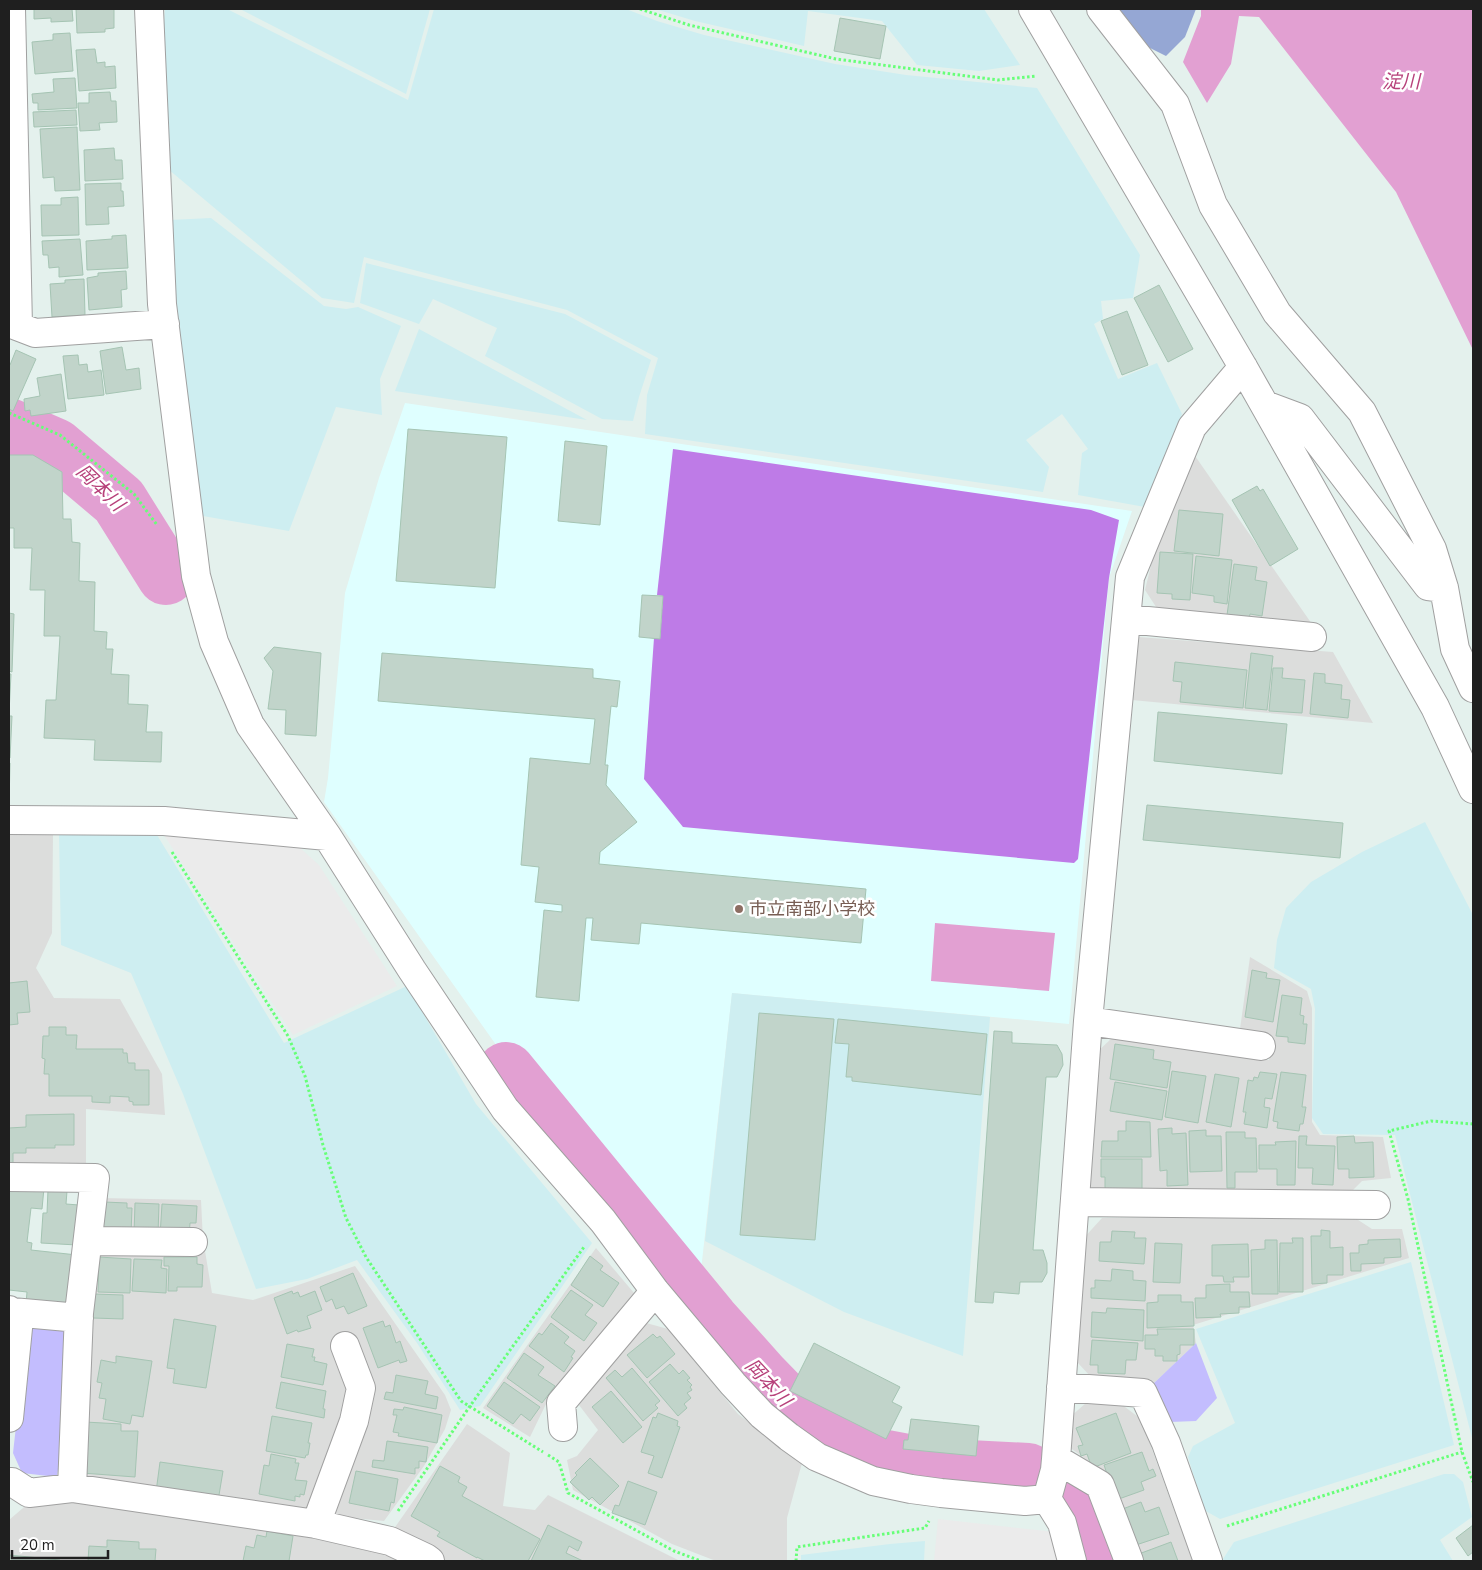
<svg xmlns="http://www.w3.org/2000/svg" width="1482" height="1570" viewBox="0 0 1482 1570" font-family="'Nunito Sans','Noto Sans JP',sans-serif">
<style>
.residential{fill:#dcdddc}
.education{fill:#dfffff}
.farmland{fill:#ceeef1}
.forest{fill:#95a7d4}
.park{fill:#c3bdfe}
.pitch{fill:#be7be7}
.parking{fill:#ebebeb}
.water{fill:#e2a0d2}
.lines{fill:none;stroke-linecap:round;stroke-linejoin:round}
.river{stroke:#e2a0d2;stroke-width:58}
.building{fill:#c1d4ca;stroke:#a5c4b3}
.minor-casing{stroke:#a0a0a0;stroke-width:30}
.path{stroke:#67ff78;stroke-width:3;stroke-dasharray:2.5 2.5;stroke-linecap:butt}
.minor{stroke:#fff;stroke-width:28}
.education-dot{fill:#8d6e63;stroke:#fff;stroke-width:2}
.labels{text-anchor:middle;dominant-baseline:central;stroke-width:5;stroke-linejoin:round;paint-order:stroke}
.education-label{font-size:18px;fill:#785e54;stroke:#fff;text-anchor:start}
.water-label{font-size:19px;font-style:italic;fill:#b7427b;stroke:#fff}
</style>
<rect width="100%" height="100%" fill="#e4f1ed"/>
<path class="residential" d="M1193 453 1314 627 1160 613 1145 590 1155 549Z
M1139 637 1333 652 1373 723 1132 700Z
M9 834H53L52 933 36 968 54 998 120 999 162 1074 165 1115 86 1109V1170H9Z
M1250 957 1307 991 1312 1008V1122L1320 1135 1383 1137 1391 1178 1362 1181 1348 1195 1101 1198 1088 1184 1094 1055 1112 1038 1269 1060 1270 1037 1240 1029Z
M100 1198 201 1200 203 1241 97 1238Z
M1349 1214 1372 1229H1402L1409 1258 1193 1325 1196 1343 1153 1384 1093 1379 1077 1362 1082 1240 1102 1218Z
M596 1248 634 1293 546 1404 530 1437 483 1408Z
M205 1251 212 1293 253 1300 355 1266 445 1395 451 1410 445 1429 424 1466 384 1521 248 1508 82 1481 95 1253Z
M639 1321 668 1329 738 1414 802 1463 787 1518V1561H716L672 1544 573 1490 567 1460 577 1456 598 1430 579 1405Z
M1086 1403 1121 1404 1141 1419 1181 1529 1195 1561H1137L1100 1469 1069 1447 1070 1417Z
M467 1424 510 1453 503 1506 535 1510 548 1495 680 1561H443L391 1533Z
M75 1498 336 1539 413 1561H9V1520L30 1502Z"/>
<path class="education" d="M405 403 1132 511 1109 578 1069 1024 732 993 699 1288 511 1066 324 802 328 778 345 593 379 478Z"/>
<path class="farmland" d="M165 9H227L408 100 434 9H626L657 21 704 35 835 64 906 75 1037 88 1140 255 1133 298 1101 301 1103 319 1094 324 1118 379 1157 363 1182 414 1145 507 1078 495 1082 453 1088 449 1062 414 1026 440 1049 467 1043 492 645 434 647 395 658 358 567 310 364 257 354 303 322 298 168 169 162 53Z
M240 9H430L406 94Z
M655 9H984L1020 65 979 71 917 65 882 21 808 11 804 46 695 21Z
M211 218 324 306 346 309 358 307 401 326 380 379 382 415 336 407 289 531 203 516 180 347 170 220Z
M366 263 565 314 651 360 639 397 633 421 602 419 485 356 497 328 433 299 419 324 360 303Z
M419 329 587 420 395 391Z
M1425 822 1473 915V1442L1395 1135 1323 1134 1312 1118 1315 1009 1311 989 1274 968 1277 940 1286 908 1311 882 1362 852Z
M59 833 157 835 284 1043 407 986 476 1104 592 1243 480 1406 460 1410 417 1343 357 1260 307 1279 256 1289 183 1094 131 973 61 945Z
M732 993 990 1017 963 1356 844 1312 705 1241Z
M1411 1262 1454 1445 1220 1519 1204 1510 1188 1457 1193 1446 1235 1423 1196 1329Z
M1444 1474H1454L1463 1482 1472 1517 1440 1540 1453 1561H1224L1223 1559 1234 1542Z
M925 1541 924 1561H801V1555L890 1544Z"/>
<path class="forest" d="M1117 9H1196L1185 37 1166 56 1146 46Z"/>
<path class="park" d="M32 1317 73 1321 71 1375 57 1477 22 1473 13 1453 26 1338Z
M1196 1343 1217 1398 1196 1421 1170 1422 1153 1384Z"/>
<path class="pitch" d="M673 449 1091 510 1119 520 1109 578 1078 859 1074 863 683 827 644 779 654 638H660L663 596 657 595Z"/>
<path class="parking" d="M164 835 299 847 319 865 397 986 293 1035Z
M938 1519 1055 1532 1063 1561H934Z"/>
<path class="water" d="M1201 9H1473V350L1396 192 1259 17 1239 16 1231 64 1207 103 1183 62 1201 16Z
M935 923 1055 933 1049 991 931 981Z"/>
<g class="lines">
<path class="river" d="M9 427 55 447 119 501 166 576
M506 1071 710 1320 762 1378 798 1415 839 1441 881 1458 918 1465 949 1468 1028 1472 1073 1496 1086 1516 1103 1561"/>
</g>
<path class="building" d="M34 9H72L73 21 51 22V18L34 19Z
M76 9H114V28L105 29V32L77 33Z
M840 18 886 26 880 59 834 51Z
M70 33 73 71 35 74 32 42 53 40V34Z
M95 49 97 63 105 62V67L115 66 116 88 79 91 76 50Z
M75 78 77 108 38 110V103H33L32 94 54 92 53 79Z
M110 92 111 101H116L117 122 99 123 100 130 80 131 78 103H89V93Z
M76 110 77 125 34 127 33 112Z
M77 127 80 190 55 191 54 177 43 178 40 129Z
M114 148 115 160H122L123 179 85 181 84 150Z
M121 183V191H123L124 206 108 207 109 224 86 225 85 184Z
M78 197 79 235 42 236 41 205H61V198Z
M126 235 128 268 87 270 86 241 112 239V236Z
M80 239 83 275 59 277V267L49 268 48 255H43L42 241Z
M126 271 127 289 121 290 122 307 89 310 87 278 98 276V273Z
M84 279 85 315 52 317 50 284 65 283V280Z
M1159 285 1193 349 1168 362 1134 298Z
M1127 311 1148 365 1122 375 1101 321Z
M122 347 126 370 139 368 141 389 106 394 100 351Z
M16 350 36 359 13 411 9 409V364L10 365Z
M78 355 79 365 87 364 88 372 101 370 104 395 68 399 63 356Z
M61 374 66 411 31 416 30 410 25 411 24 399 40 396 37 378Z
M408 429 507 437 495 588 396 581Z
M565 441 607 446 600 525 558 521Z
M9 455H33L62 472 63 519H71L72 542 80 543 79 581 95 582 94 631 107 632 106 649H113L111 674 129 675 128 704 148 705 146 732H162L161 762 94 760 95 740 44 738 46 700H56L60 636H44L45 590H30L32 548H14V528H9Z
M1257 486 1260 491 1263 489 1298 549 1270 566 1232 500Z
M1179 510 1223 514 1219 556 1174 551Z
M1160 552 1193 554 1190 600 1172 599V594L1157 593Z
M1196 556 1232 560 1227 604 1214 602V596L1192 593Z
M1234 564 1257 567 1255 580 1267 582 1262 616 1250 614 1249 619 1227 615Z
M642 595 663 596 660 639 639 637Z
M9 613 14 614 12 672 9 671Z
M274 647 321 653 316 736 285 734 286 710 268 709 273 671 264 658Z
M382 653 593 669V678L620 681 617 707 611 706 605 765H608L606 785 637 822 600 852 599 864 866 889 861 943 641 923 639 944 591 940 593 918H586L579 1001 536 997 544 910 562 912V905L535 902 539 867 521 865 530 758 590 764 595 719 378 701Z
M1251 653 1273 656 1267 710 1245 708Z
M1175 662 1247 670 1243 708 1180 702 1182 682 1173 681Z
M1273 668H1283L1282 678 1305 680 1302 713 1269 711Z
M1314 673 1325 674V683L1342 685 1341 699 1350 700 1348 718 1310 714Z
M9 674H11L9 713Z
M1158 712 1287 724 1282 774 1154 761Z
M9 716H12L10 758H9Z
M9 763H10L9 804Z
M1147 805 1343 823 1340 858 1143 840Z
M1252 970 1267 973 1266 978 1280 980 1273 1022 1245 1017Z
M27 981 30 1012 17 1013 18 1024 9 1025V983Z
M1282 995 1302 998 1300 1015 1304 1016 1303 1024H1307L1305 1044 1288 1042V1037L1276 1036Z
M759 1013 834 1019 815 1240 740 1235Z
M838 1019 987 1034 981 1095 852 1081V1077H846L849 1044 835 1043Z
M49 1027H66V1035H77L76 1049H123V1053H127L128 1063H135V1070H149V1105H133V1102L129 1101V1097L110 1096V1103L92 1102V1096H49V1074H44L45 1059 42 1058 43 1036H49Z
M994 1031 1012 1032V1043L1057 1045 1062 1054 1063 1065 1057 1077H1046L1033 1250H1043L1047 1263V1273L1042 1282H1020L1019 1294 994 1292 993 1303 975 1302Z
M1115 1044 1154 1050 1153 1059 1171 1062 1167 1088 1110 1079Z
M1172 1071 1206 1076 1198 1123 1165 1117Z
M1260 1072 1277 1074 1272 1099 1265 1098 1264 1107 1270 1108 1267 1128 1244 1124 1246 1112H1243L1248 1080 1253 1081 1254 1077 1258 1078Z
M1281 1072 1306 1075 1302 1107H1306L1303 1124H1300L1299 1131 1277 1128 1278 1122 1273 1121Z
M1215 1074 1239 1078 1231 1127 1206 1122Z
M1115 1082 1167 1091 1162 1120 1110 1111Z
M74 1114V1145H55V1148H26V1153H13V1168H9V1128L26 1127V1115Z
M1126 1121 1150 1122 1151 1157H1101L1102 1141H1118V1131H1126Z
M1172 1128V1134L1186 1133 1188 1185 1167 1186V1170L1160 1171 1158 1129Z
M1206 1130V1136H1221L1222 1171 1190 1172 1189 1131Z
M1226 1132H1245V1138H1256L1257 1172H1235V1188H1227Z
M1299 1136H1307L1306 1145 1335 1146 1333 1185 1312 1184 1313 1168H1298Z
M1354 1136 1355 1143 1373 1142 1374 1177 1349 1178V1169H1338L1337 1137Z
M1296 1141 1295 1185H1277V1169H1259V1145H1276L1275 1142Z
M1101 1159H1142V1191H1105V1177H1101Z
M9 1184 44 1188 42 1209 31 1208 27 1242 32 1243 31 1250 77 1255 71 1308 26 1304 27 1292 9 1290Z
M48 1190 67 1191 66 1204 79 1205 77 1245 41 1243 43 1213H47Z
M104 1202 127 1203V1208H132L131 1234 102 1232Z
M135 1203 159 1204 158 1234H134Z
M162 1204 197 1206 196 1223H190L189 1237 160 1236Z
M1321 1230 1330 1231V1248L1343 1247V1275H1327V1283L1312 1284 1311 1236H1321Z
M1112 1231 1135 1232 1134 1238H1146L1144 1264 1099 1261 1100 1242H1111Z
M1292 1238H1303V1292H1279L1280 1243H1293Z
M1400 1239 1401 1257 1384 1258V1263L1361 1264V1271H1351L1350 1253H1359V1245L1368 1244V1240Z
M1265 1240H1277L1278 1294H1252L1251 1250 1265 1249Z
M1155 1243 1182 1244 1180 1283 1153 1282Z
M1248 1244 1249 1277H1233L1234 1282H1224L1223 1276H1212V1245Z
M590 1256 603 1266 600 1270 619 1283 603 1307 571 1285Z
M99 1257 131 1259 130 1293 98 1292Z
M164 1257H197V1264L203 1265 202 1287H177V1291H168L169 1266H164Z
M134 1259 162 1260 161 1268 167 1269 166 1293 132 1291Z
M1112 1269 1133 1271V1280L1146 1281 1145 1301 1091 1298V1288H1095V1280L1111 1281Z
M353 1273 367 1306 348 1314 344 1306 336 1309 332 1299 326 1302 320 1287Z
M1230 1284V1292H1249L1250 1307H1239V1313L1220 1314 1221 1317 1196 1318 1195 1298H1206V1285Z
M571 1290 593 1305 585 1315 597 1323 584 1341 551 1317Z
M292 1291 293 1294 298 1292 300 1297 315 1291 322 1310 307 1316 311 1328 298 1332 297 1330 287 1334 274 1298Z
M94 1294 123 1295V1319L93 1318Z
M1158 1295H1181V1302H1193L1194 1326 1147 1328V1303L1158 1302Z
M1107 1308 1144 1310 1143 1341 1091 1337 1092 1312 1106 1313Z
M174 1319 216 1326 206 1388 173 1383 175 1369 167 1368Z
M383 1321 385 1327 390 1325 396 1343 400 1341 407 1361 400 1363 399 1360 378 1368 363 1328Z
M551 1323 569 1337 564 1343 575 1351 571 1357 573 1358 564 1372 529 1346 539 1333 542 1335Z
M1157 1329H1194V1345H1180V1354L1177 1355V1361H1163V1356H1155V1349H1145V1335H1158Z
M653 1334 657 1338 660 1336 675 1354 647 1378 627 1355Z
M1092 1340 1138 1343 1136 1360H1126L1125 1374 1098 1373V1365H1090Z
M814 1343 900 1387 892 1402 902 1407 886 1439 790 1391Z
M287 1344 314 1349 312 1357H315L314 1361 327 1364 323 1385 281 1377Z
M524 1353 544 1367 538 1375 555 1386 542 1403 507 1378Z
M116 1356 152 1361 143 1417 132 1415 130 1424 103 1419 106 1399 99 1398 102 1383 97 1382 101 1360 116 1363Z
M670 1364 679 1374 683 1370 690 1378 687 1380 692 1385 690 1387 692 1390 687 1393 691 1398 684 1404 687 1408 678 1416 649 1382Z
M632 1368 660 1401 655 1405 658 1408 643 1421 606 1378 615 1370 622 1377Z
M396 1375 428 1381 425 1394 438 1397 436 1409 384 1399 386 1392 393 1393Z
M281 1382 326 1391 323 1409H325L324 1418 276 1408Z
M504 1382 540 1407 530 1421 521 1414 513 1424 487 1406Z
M611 1391 642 1427 623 1443 592 1407Z
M404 1407 442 1415 437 1443 398 1436 399 1433 393 1432 397 1415H393L394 1409 403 1410Z
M658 1413 678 1421 677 1426 680 1427 662 1478 648 1473 654 1456 641 1452 653 1417 656 1418Z
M1116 1413 1131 1453 1092 1468 1087 1454 1081 1456 1078 1446 1083 1445 1076 1428Z
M272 1416 312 1423 308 1443H310L308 1455H306L305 1458 266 1451Z
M911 1419 979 1426 976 1456 903 1449 904 1440H908Z
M85 1422 121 1424V1431H138L135 1477 82 1473Z
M387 1441 428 1447 426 1462 419 1461V1468H415V1474L372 1467 373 1460 384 1461Z
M1142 1452 1149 1471 1153 1469 1156 1476 1141 1482 1144 1490 1116 1500 1104 1465Z
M271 1454 296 1459 295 1463H299L295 1480 307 1481 304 1495 300 1494V1497L295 1496V1501L259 1494 264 1465 269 1466Z
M590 1458 619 1486 600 1505 592 1497 589 1500 570 1482 577 1475 575 1473Z
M160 1462 223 1471 218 1501 156 1492Z
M440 1466 460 1477 458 1482 467 1487 462 1496 540 1539 528 1561H485L477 1557V1558L437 1536 440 1532 411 1516Z
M356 1471 398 1479 394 1503 391 1502 389 1511 349 1503Z
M628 1481 657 1492 645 1525 612 1513 615 1505 619 1506Z
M1141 1502 1145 1512 1159 1507 1169 1534 1133 1546 1120 1510Z
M548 1525 582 1542 578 1551 569 1546 566 1553 583 1561H531Z
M1473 1525V1552L1468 1556 1456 1538Z
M267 1531 293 1536 289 1561H243L246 1546 254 1548 257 1535 266 1537Z
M107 1540 139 1542V1549H156L155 1561H88L89 1546 107 1547Z
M1171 1542 1178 1561H1138L1136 1555Z
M9 1555 60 1560V1561H9Z"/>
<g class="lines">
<g class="minor-casing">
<path id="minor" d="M11 9 18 326
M149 9 162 304 196 576 214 642 250 725 327 836 412 970 505 1109 603 1221 655 1291 733 1384 762 1415 789 1437 817 1457 873 1481 911 1489 941 1493 1025 1501 1047 1499
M1033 9 1243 367 1435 707 1473 789
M1101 9 1175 104 1213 205 1277 313 1362 412 1432 549 1444 588 1455 649 1473 688
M9 323 35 333 165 324
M1265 405 1300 418 1428 586 1444 588
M1127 619 1312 637
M9 820 164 821 327 836
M1088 1021 1261 1046
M9 1177 95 1178 79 1313 72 1488
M1075 1202 1376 1205
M88 1241 193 1242
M9 1310 19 1318 9 1418
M12 1312 79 1318
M1061 1387 1143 1393 1166 1443 1208 1561
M563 1427 561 1403 655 1291
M1056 1459 1100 1485 1129 1561
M9 1482H12L29 1493 72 1488 316 1524 390 1541 426 1558 430 1561
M316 1524 354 1421 361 1388 345 1346
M1072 1561 1062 1523 1047 1499 1055 1470 1056 1459 1088 1021 1130 577 1192 427 1243 367"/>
</g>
<path class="path" d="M640 9 689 25 836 59 998 80 1036 76
M9 413 60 435 134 494 157 525
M172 852 288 1036 305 1076 323 1145 346 1218 366 1257 461 1401 543 1452
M1473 1124 1431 1121 1389 1131 1408 1199 1462 1452 1473 1482
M548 1455 559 1462 568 1493 674 1551 701 1561
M398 1511 470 1406 584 1247
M1227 1526 1462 1452
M796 1561 797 1547 925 1528 929 1521"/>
<use href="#minor" class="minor"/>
</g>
<circle class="education-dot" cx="739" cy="909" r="5"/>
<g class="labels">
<g class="education-label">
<text x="749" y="909">市立南部小学校</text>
</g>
<g class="water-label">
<text x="1401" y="82">淀川</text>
<text transform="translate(100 488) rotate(44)">岡本川</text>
<text transform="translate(768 1383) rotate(47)">岡本川</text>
</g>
</g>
<rect width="1482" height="1570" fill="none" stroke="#1f1f1f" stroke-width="20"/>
<path d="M12 1550v8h96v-8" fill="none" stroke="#1f1f1f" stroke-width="2.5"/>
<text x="20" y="1550" font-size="15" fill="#1f1f1f" stroke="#ffffff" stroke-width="4" paint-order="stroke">20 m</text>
</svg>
